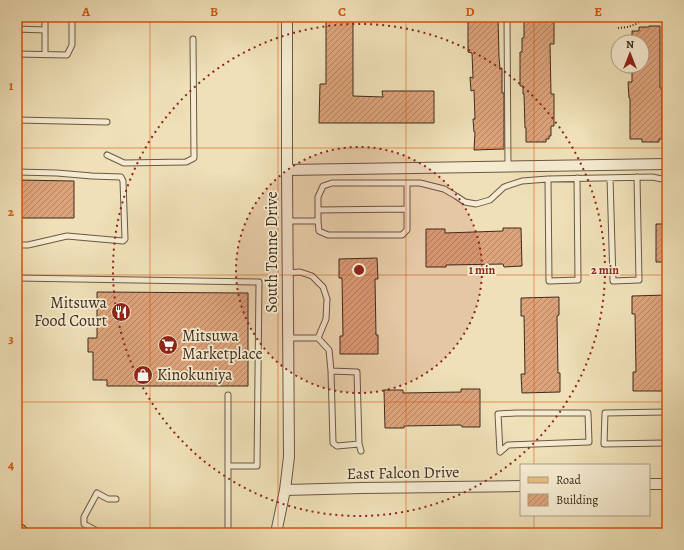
<svg xmlns="http://www.w3.org/2000/svg" width="684" height="550" viewBox="0 0 684 550" font-family="Alegreya,serif">
<style>
.building{fill:url(#building-hatch);stroke:#3d2b1f}
.lines{fill:none;stroke-linecap:round;stroke-linejoin:round}
.lane-casing{stroke:#6a5845;stroke-width:7}
.street-casing{stroke:#6a5845;stroke-width:12}
.primary-casing{stroke:#3d2b1f;stroke-width:18}
.path{stroke:#3d2b1f;stroke-width:2;stroke-dasharray:1 2;stroke-linecap:butt}
.lane{stroke:#f5ebd0;stroke-width:5}
.street{stroke:#f5ebd0;stroke-width:10}
.primary{stroke:#e8c07c;stroke-width:16}
.grid{fill:none;stroke:#d7540e;stroke-width:1;stroke-opacity:0.55}
.ring{fill:none;stroke:#8f2418;stroke-width:2;stroke-dasharray:2 4}
.labels{text-anchor:middle;dominant-baseline:central;stroke-width:3.5;stroke-linejoin:round;paint-order:stroke}
.street-label{font-size:16px;fill:#3d2b1f;stroke:#f5ebd0}
.poi-label{font-size:16px;fill:#3d2b1f;stroke:#f5ebd0;text-anchor:start}
.centre{fill:#8f2418;stroke:#f5ebd0;stroke-width:2}
.ring-label{font-size:12px;text-anchor:middle;font-weight:bold;fill:#8f2418;stroke:#f5ebd0;stroke-width:3.5;stroke-linejoin:round;paint-order:stroke}
.neatline{fill:none;stroke:#d7540e;stroke-width:1.5}
.grid-label{font-size:13px;text-anchor:middle;font-weight:bold;fill:#d7540e}
</style>
<defs>
<pattern id="building-hatch" width="6" height="6" patternUnits="userSpaceOnUse"><rect width="6" height="6" fill="#dda37b"/><path d="M-1 1l2-2M0 6l6-6M5 7l2-2" fill="none" stroke="#b48564"/></pattern>
</defs>
<rect width="100%" height="100%" fill="#efe0b7"/>
<filter id="stains"><feTurbulence type="fractalNoise" baseFrequency=".005" numOctaves="4"/><feColorMatrix values="0 0 0 0 .2 0 0 0 0 .09 0 0 0 0 .02 0 0 0 .5 -.17"/></filter>
<radialGradient id="worn" r=".72"><stop offset=".6" stop-color="#630" stop-opacity="0"/><stop offset="1" stop-color="#630" stop-opacity=".3"/></radialGradient>
<path class="building" d="M326 17H353V96L383 97 382 91H434V123H319L320 84H326Z
M468 17H498L499 57 500 69 502 68V93H504V149L474 150 475 132H474L473 119H475L474 90 471 91 470 77 473 78 472 53 468 52Z
M524 17H554V44H550L551 94H554V126H551V136H549V139H546V142H526V128H525L524 94H523V86H520V52H522V38H524Z
M649 26H660V88H662V139H659V142H642V139H630V98H629L628 82H632V66H642V42H632V31H639V27H649Z
M17 180 74 181V218H17Z
M656 224H667V262H656Z
M503 228H521L522 266 504 267 503 264 446 265V267H426V229H445V233L503 231Z
M377 258 378 279H375L376 335H378V354H340V336H343L342 278H339V259Z
M97 292 248 293V386H107V380H93V352H88V338H97Z
M667 295V391H633V372H636L635 314H632V296Z
M559 297V315L557 316 558 373H560V392L522 393 521 374H525L524 316H521V298Z
M461 389H480V427H462L461 425 404 426V428H385L384 390H403V393L461 392Z"/>
<g class="lines">
<g class="lane-casing">
<path id="lane" d="M45 17V55
M507 17 508 166
M17 29 45 30
M17 54 67 55 72 45V17
M17 120 107 122
M107 155 124 163 186 162 194 158 193 39
M17 172 57 173 92 176 121 177 123 181 125 239 123 241 67 236 28 245H17
M610 178 613 281 639 280 637 177
M548 179 549 281 578 280 577 178
M318 210 407 209
M287 221H318V197L323 186 332 183H420L444 189 456 196 465 202 476 204 490 200 504 187 522 181 548 179 652 177 667 180
M318 221 319 231 328 235H402L407 230V183
M287 273 300 272 312 276 323 287 327 299 326 319 318 338
M17 278 259 282 257 466H229
M288 338H318L329 350 331 371 357 372 359 444 361 451
M331 371 333 443 337 446 359 444
M228 395V533
M667 412 605 413 604 444 667 443
M516 413H588L589 442 508 445 500 452 498 414Z
M101 533 84 524V517L97 493 108 499H116"/>
</g>
<g class="street-casing">
<path id="street" d="M287 170 667 164
M649 484H667
M285 490 362 488 521 486
M276 533 285 490 289 457 287 170V17"/>
</g>
<g class="primary-casing">
<path id="primary" d="M17 531 20 533"/>
</g>
<path class="path" d="M618 28 628 27 636 24 642 20H667"/>
<use href="#lane" class="lane"/>
<use href="#street" class="street"/>
<use href="#primary" class="primary"/>
</g>
<path class="grid" d="M150 17V533M278 17V533M406 17V533M534 17V465M17 148H667M17 275H667M17 402H667M534 515V533"/>
<circle cx="359" cy="270" r="123" fill="#8f2418" fill-opacity=".12"/>
<g class="ring">
<circle cx="359" cy="270" r="123"/>
<circle cx="359" cy="270" r="246"/>
</g>
<defs>
<g id="restaurant-disc" transform="scale(1)"><circle r="9.5" fill="#8f2418" stroke="#f5ebd0"/><path d="M-5-6h1v4h1v-4h1v4h1v-4h1v5L-1.5 .5V6h-2V.5L-5-1ZM5-6V6H3V1.5H1.5Q1.5-4 5-6Z" fill="#fff"/></g>
<g id="supermarket-disc" transform="scale(1)"><circle r="9.5" fill="#8f2418" stroke="#f5ebd0"/><path d="M-6-5.5h2.5l.6 2H6L4.5 2H-2.5L-4.4-4H-6ZM-1.5 3.2a1.3 1.3 0 1 0 .1 0ZM3 3.2a1.3 1.3 0 1 0 .1 0Z" fill="#fff"/></g>
<g id="shop-disc" transform="scale(1)"><circle r="9.5" fill="#8f2418" stroke="#f5ebd0"/><path d="M-5-2.5h2.3a2.7 3.5 0 0 1 5.4 0H5L5.5 6h-11ZM-1.5-2.5h3a1.5 2.3 0 0 0-3 0Z" fill="#fff"/></g>
</defs>
<g fill-rule="evenodd">
<use href="#restaurant-disc" x="121" y="312"/>
<use href="#supermarket-disc" x="168" y="345"/>
<use href="#shop-disc" x="143" y="375"/>
</g>
<g class="labels">
<g class="street-label">
<text transform="translate(272 252) rotate(-90)">South Tonne Drive</text>
<text transform="translate(403 473) rotate(-1)">East Falcon Drive</text>
</g>
<g class="poi-label">
<text x="107" y="303" text-anchor="end">Mitsuwa<tspan x="107" dy="18">Food Court</tspan></text>
<text x="182" y="336">Mitsuwa<tspan x="182" dy="18">Marketplace</tspan></text>
<text x="157" y="375">Kinokuniya</text>
</g>
</g>
<circle cx="359" cy="270" r="6" class="centre"/>
<g class="ring-label">
<text x="482" y="274">1 min</text>
<text x="605" y="274">2 min</text>
</g>
<rect width="684" height="550" fill="none" stroke="#efe0b7" stroke-width="44"/>
<rect x="520" y="464" width="130" height="52" fill="#f5ebd0" stroke="#ab9e89"/>
<rect x="528" y="477" width="20" height="6" fill="#e8c07c" stroke="#ab9e89"/>
<text x="556" y="484" font-size="12" fill="#3d2b1f">Road</text>
<rect x="528" y="494" width="20" height="12" fill="url(#building-hatch)" stroke="#ab9e89"/>
<text x="556" y="504" font-size="12" fill="#3d2b1f">Building</text>
<g transform="translate(630 54)"><circle r="19" fill="#f5ebd0" stroke="#ab9e89"/>
<path d="M0-3L7 15L0 10L-7 15Z" fill="#8f2418"/>
<text y="-6" font-size="11" font-weight="bold" text-anchor="middle" fill="#3d2b1f">N</text>
</g>
<rect x="22" y="22" width="640" height="506" class="neatline"/>
<g class="grid-label">
<text x="86" y="16">A</text>
<text x="214" y="16">B</text>
<text x="342" y="16">C</text>
<text x="470" y="16">D</text>
<text x="598" y="16">E</text>
<text x="11" y="90">1</text>
<text x="11" y="216">2</text>
<text x="11" y="343">3</text>
<text x="11" y="469">4</text>
</g>
<rect width="100%" height="100%" filter="url(#stains)"/>
<rect width="100%" height="100%" fill="url(#worn)"/>
</svg>
